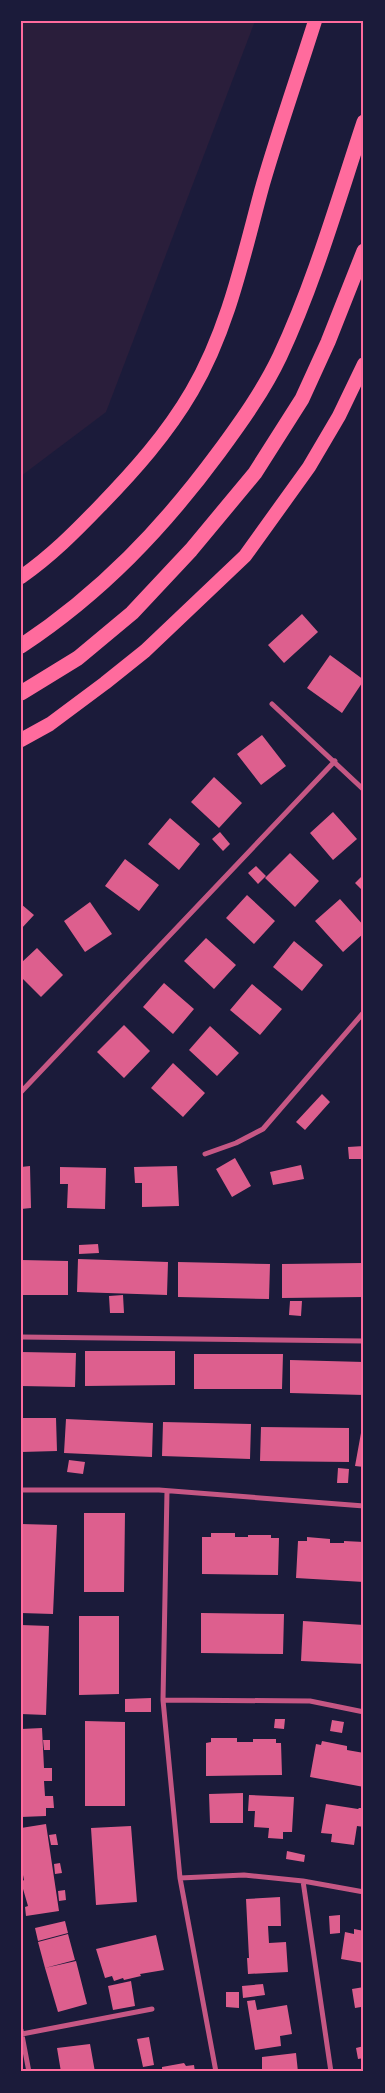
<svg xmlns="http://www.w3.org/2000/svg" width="385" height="2093" viewBox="0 0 385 2093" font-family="Helvetica,sans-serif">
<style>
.green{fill:#2a1e3b}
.building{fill:#dd5f8e}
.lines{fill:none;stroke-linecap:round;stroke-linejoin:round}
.minor{stroke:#c65784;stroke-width:5}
.trunk{stroke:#ff6b9d;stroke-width:14}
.motorway{stroke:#ff6b9d;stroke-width:15}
.neatline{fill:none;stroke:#ff6b9d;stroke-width:2}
</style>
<rect width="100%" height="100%" fill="#1b1b3a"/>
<path class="green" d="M21 21H255L106 412 21 476Z"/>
<path class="building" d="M302 614 318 632 284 663 268 645Z
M330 655 364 680 342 713 307 688Z
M262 735 286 766 261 785 237 754Z
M214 777 242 803 219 828 191 802Z
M333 812 357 839 333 860 310 833Z
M170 818 200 844 179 870 148 844Z
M220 832 230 844 223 851 212 839Z
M290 853 319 881 295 907 265 878Z
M125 859 159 885 139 911 105 886Z
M256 866 266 876 258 884 248 873Z
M364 874V892L355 883Z
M247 895 275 921 254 944 226 918Z
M340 899 364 926V933L343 952 315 921Z
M90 902 112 934 85 952 64 921Z
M21 904 34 915 21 929Z
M206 938 236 965 214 989 184 961Z
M294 941 323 965 302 991 273 967Z
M37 948 63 975 41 997 21 977V963Z
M164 983 194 1009 173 1034 143 1007Z
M252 984 282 1009 260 1035 230 1010Z
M124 1025 150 1051 124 1078 97 1052Z
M210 1026 239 1053 217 1076 189 1050Z
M173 1063 205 1093 183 1117 151 1088Z
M322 1094 330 1102 305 1130 296 1122Z
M364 1146V1159H349L348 1147Z
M235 1158 251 1186 232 1197 216 1169Z
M301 1165 304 1179 273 1185 270 1172Z
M30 1166 31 1208 21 1209V1167Z
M177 1166 179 1206 142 1207V1183H135L134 1167Z
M60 1167 106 1168 105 1209 67 1208 68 1184H60Z
M98 1244 99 1253 79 1254V1245Z
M78 1259 168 1262 167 1295 77 1292Z
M21 1260 68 1261V1295H21Z
M178 1262 270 1264 269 1299 178 1297Z
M364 1263V1297L282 1298V1264Z
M123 1295 124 1313H110L109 1296Z
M290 1301H302L301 1316 289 1315Z
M85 1351H175V1385L85 1386Z
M21 1352 76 1353 75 1387 21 1386Z
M194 1354H283L282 1389H194Z
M290 1360 364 1362V1395L290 1393Z
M21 1418H56L57 1451 21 1452Z
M66 1419 153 1423 152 1457 64 1453Z
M163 1422 251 1424 250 1459 162 1456Z
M261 1427 349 1428V1462L260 1461Z
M361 1433 364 1434V1467L355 1466Z
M69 1460 85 1462 83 1474 67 1472Z
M338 1468 349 1469 348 1483H337Z
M84 1513H125L124 1592H84Z
M21 1524 57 1525 53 1614 21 1613Z
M211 1533H235V1537H248V1535H271V1538H279L278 1575 202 1574V1537H211Z
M307 1537 330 1539V1543H344V1541L364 1542V1582L296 1578 298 1541H307Z
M201 1613 284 1614 283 1654 201 1653Z
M79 1616H119V1694L79 1695Z
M303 1621 364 1625V1664L301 1661Z
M21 1625 49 1626 46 1715 21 1714Z
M151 1698V1712H125V1699Z
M275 1719H285L284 1729 274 1728Z
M332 1720 344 1722 342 1733 330 1731Z
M85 1721 125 1722V1806H85Z
M42 1728 44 1768H52V1781H44L45 1796H53L54 1808H46V1816L21 1817V1729Z
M211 1738H237V1742H253V1739H276V1743H281L282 1775 206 1776V1743L211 1742Z
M43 1740H50V1750H44Z
M322 1741 347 1746V1750L364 1753V1787L310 1777 316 1744 321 1745Z
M243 1793V1823H210L209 1794Z
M249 1795 294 1797 292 1832H283V1839L268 1838 269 1828 254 1827 255 1811H248Z
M326 1804 358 1809 359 1808H364V1827L357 1826 354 1845 331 1842 332 1834 321 1833Z
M46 1824 59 1911 26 1916 25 1907 28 1906 21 1882 24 1880 21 1865V1828Z
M131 1826 137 1902 96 1905 91 1828Z
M56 1834 58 1845H51L49 1835Z
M287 1851 305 1855 304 1862 286 1859Z
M60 1863 62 1873 55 1874 54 1864Z
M65 1890 66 1900 59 1901 58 1891Z
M280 1897 281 1926H268L269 1943 286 1942 288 1972 248 1974 247 1958H249L246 1899Z
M340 1915V1933L330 1934 329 1916Z
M65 1921 68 1933 38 1941 35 1928Z
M354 1929 364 1931V1963L341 1959 345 1932 354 1934Z
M68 1934 75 1960 45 1968 38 1942Z
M156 1935 164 1970 140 1974 141 1976 124 1980 123 1978 114 1981 112 1976 105 1978 96 1949Z
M76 1961 87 2004 58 2012 45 1968Z
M131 1981 135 2006 113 2010 108 1986Z
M263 1984 265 1995 243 1998 242 1986Z
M364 1987V2017H362L361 2007 355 2008 352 1989Z
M226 1992H239V2008L226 2007Z
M255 2000 257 2010 287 2005 292 2034 280 2036 281 2046 255 2050 247 2001Z
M149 2037 154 2065 143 2067 137 2039Z
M90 2044 95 2072H61L57 2048Z
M364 2046V2058L358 2059 356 2048Z
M296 2053 298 2072H262V2057Z
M184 2063 186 2066 194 2065 195 2072H152L162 2069V2067Z"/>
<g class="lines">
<path class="minor" d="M272 704 364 790
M21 1092 335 761
M205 1154 236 1143 263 1129 364 1012
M21 1337 364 1341
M21 1490H159L364 1506
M167 1491 163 1700 180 1878 216 2072
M163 1700 310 1701 364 1712
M180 1878 244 1875 303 1881 364 1892
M303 1881 331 2072
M21 2030 29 2072
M22 2034 152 2009"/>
<path class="trunk" d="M21 577C51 556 75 532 100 506 134 471 167 434 192 391 229 328 244 253 263 184 279 129 298 75 315 21
M21 740 50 724 105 683 145 651 245 556 309 467 339 416 364 364"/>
<path class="motorway" d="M21 646C101 593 163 528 219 452 241 422 264 390 280 356 315 281 338 200 364 122
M21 693 78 658 132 613 191 550 255 473 302 399 328 342 364 251"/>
</g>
<rect width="385" height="2093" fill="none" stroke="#1b1b3a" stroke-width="45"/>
<rect x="22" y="22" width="340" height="2048" class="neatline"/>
</svg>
